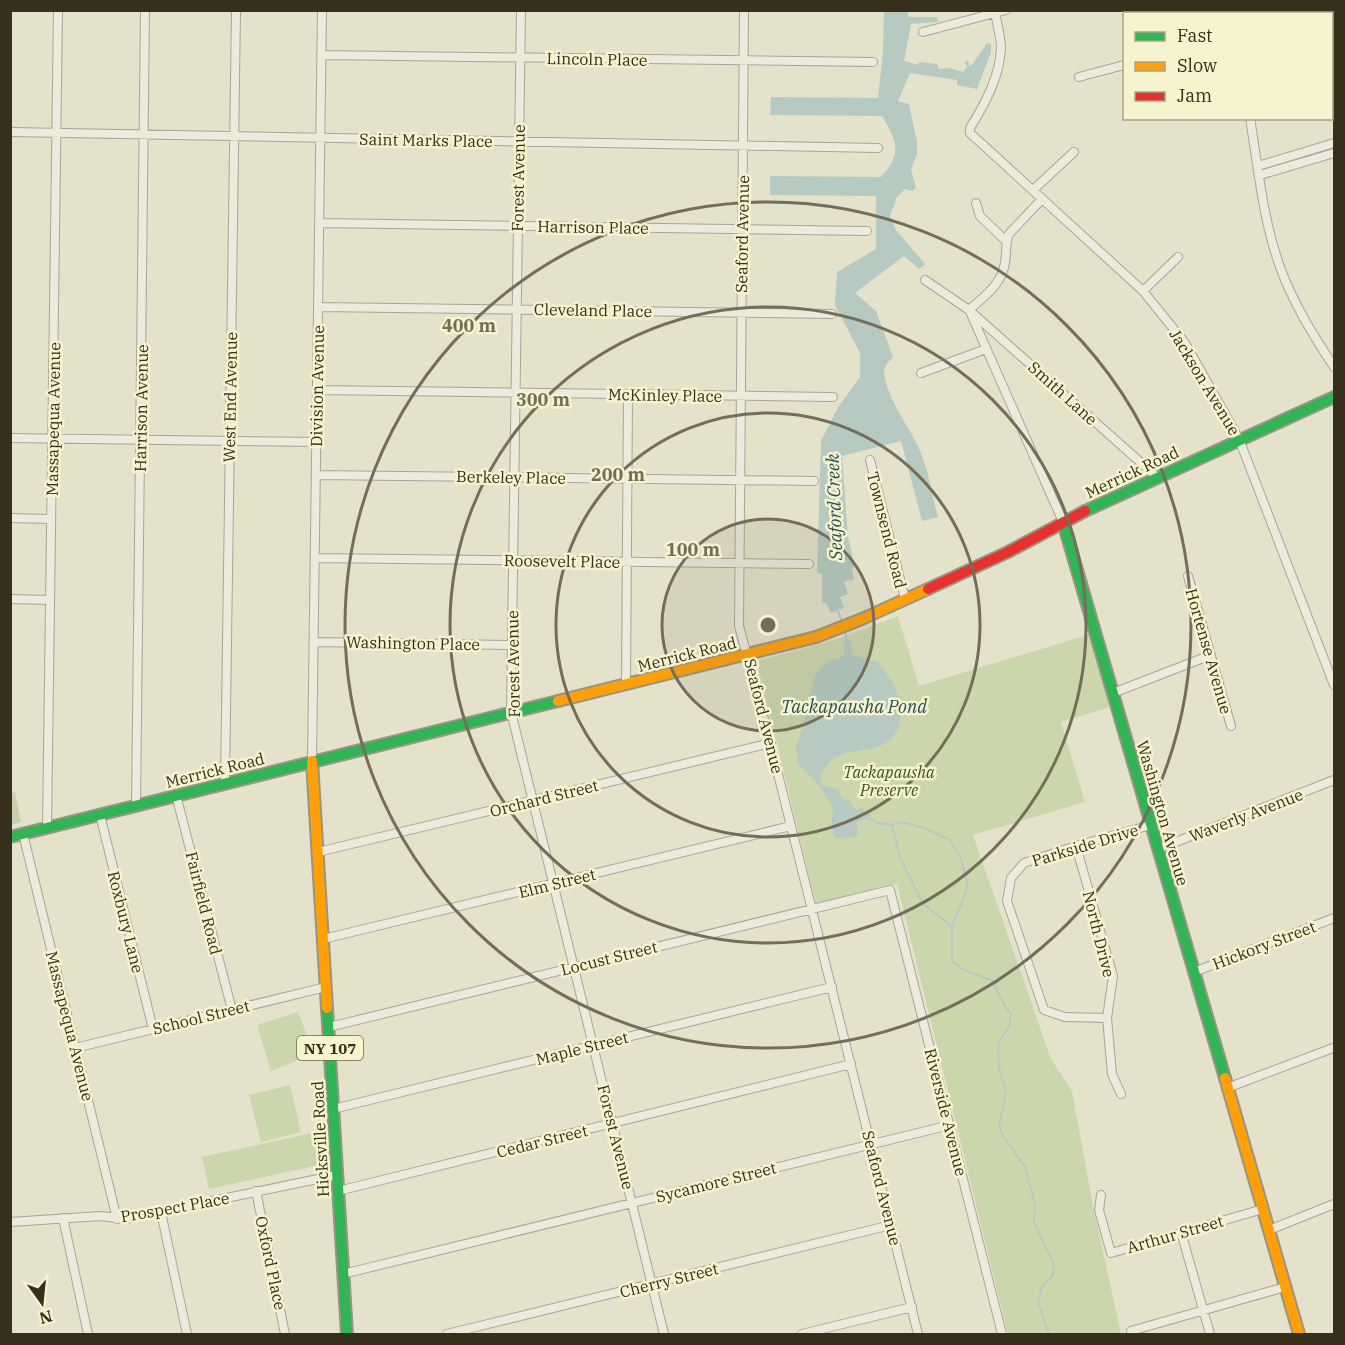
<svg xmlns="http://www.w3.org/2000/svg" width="1345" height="1345" viewBox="0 0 1345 1345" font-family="'IBM Plex Serif',serif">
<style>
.green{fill:#ccd6ac}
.cemetery{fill:#c7d0ac}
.water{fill:#b6cac2}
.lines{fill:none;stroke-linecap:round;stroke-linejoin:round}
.stream{stroke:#b6cac2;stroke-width:2}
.street-casing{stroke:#a8a694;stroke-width:10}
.fast-casing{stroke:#989584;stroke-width:14}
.slow-casing{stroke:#989584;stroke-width:14}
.jam-casing{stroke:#989584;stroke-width:14}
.street{stroke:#ebeadc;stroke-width:8}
.fast{stroke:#30b455;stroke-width:10}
.slow{stroke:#ff9f0a;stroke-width:10}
.jam{stroke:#e5322d;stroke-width:10}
.ring{fill:none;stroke:#736e59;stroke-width:3}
.labels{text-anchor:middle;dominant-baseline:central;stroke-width:5;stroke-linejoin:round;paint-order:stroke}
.shield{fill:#f6f4cf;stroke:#706a52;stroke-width:1.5}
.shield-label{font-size:15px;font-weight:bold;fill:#362f1c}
.street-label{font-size:16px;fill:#362f1c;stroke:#f6f4cf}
.park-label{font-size:16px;font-style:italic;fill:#3b5322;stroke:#f6f4cf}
.water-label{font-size:18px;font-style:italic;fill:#2b4f56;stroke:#f6f4cf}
.centre{fill:#736e59;stroke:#f6f4cf;stroke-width:3}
.ring-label{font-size:18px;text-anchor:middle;font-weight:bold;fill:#736e59;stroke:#f6f4cf;stroke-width:5;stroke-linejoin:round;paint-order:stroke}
</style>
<rect width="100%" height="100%" fill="#e4e2ca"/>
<path class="green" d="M1334 144V152L1261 173 1260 167Z
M898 616 919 686 1091 634 1113 706 1061 722 1085 802 973 835 1051 1059 1072 1091 1093 1206 1121 1334H1008L897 884 816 904 757 661 841 638Z
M298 1012 314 1054 271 1071 257 1025Z
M290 1085 301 1132 261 1142 249 1095Z
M312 1133 319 1165 209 1189 202 1157Z"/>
<path class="cemetery" d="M15 792 21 822 11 825V793Z"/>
<path class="water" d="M884 11H907L909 17H937L938 22 911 24 904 61 918 65 919 62 937 64 939 69 949 68 963 72 967 67 965 61H968L969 66 972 65 987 43 991 44V52L977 89 957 85V80L910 73 898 101 909 104 917 142V155L911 169 916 188 912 191 905 189 897 197 890 216 896 230 925 264 919 269 904 256 855 293 876 311 893 357C887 363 882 369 885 378 891 406 910 427 921 453 929 473 932 496 938 517L922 521 901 441 842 456 848 537 855 567 852 568 854 579 844 582 848 594 840 597 844 608 831 613 826 603H822V574L817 573 821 441 837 409 860 377V353L835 305 837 272 876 249V196L770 195V176L881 177C903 153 897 141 882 116L770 115 771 97 878 98 883 52Z
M850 640 853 655 878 662C884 670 892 680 896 689 904 712 904 738 877 747 855 753 838 749 824 769 820 775 819 780 823 786L838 789 842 798 850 801 855 810 861 808 871 815 866 819 857 822 858 834 854 837 835 838 831 828 833 808 817 783 798 764 796 746 803 727 815 675 828 661 844 656V642Z"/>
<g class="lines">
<path class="stream" d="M837 608 841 619
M845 632 847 641
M866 817 878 823 892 825 901 822 924 828 950 840 961 858 967 882 966 892 952 926V961L964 970 992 980 1004 1005 1011 1014 1009 1027 998 1043 999 1068 1006 1093 999 1126 1003 1136 1025 1167 1035 1204 1034 1222 1054 1265 1053 1275 1042 1287 1038 1302 1049 1334
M892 825 900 858 923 904 952 926"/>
<g class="street-casing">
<path id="street" d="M521 10 511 712 664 1334
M744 10 739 626 769 738 918 1334
M995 10C996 23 1001 35 1001 48 1000 76 985 104 970 128V133L1143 291 1185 343 1239 439 1334 685
M1230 10 1231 14
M1312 10 1313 14
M923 32 1006 10
M321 55 873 62
M1332 76 1334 86
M1079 77 1124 65
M1250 118C1258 167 1263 220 1280 267 1293 303 1313 335 1334 367
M10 132 878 148
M1258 166 1334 143
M1260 175 1334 153
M1033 190 1074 152
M976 203 980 216 1006 241
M319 223 867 231
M925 280 969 310 1157 477
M1143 291 1178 257
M318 307 832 314
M969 310C984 297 1003 283 1005 262 1007 252 1005 244 1009 234L1042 199
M971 314 1063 522
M921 373 986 349
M317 390 833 397
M10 438 316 442
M870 460 905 599
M316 475 814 481
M10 518 51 519
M315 558 809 564
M1188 576 1231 726
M10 599 50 600
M314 642 512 645
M626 684 628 394
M1113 693 1211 655
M312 761 322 10
M225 783 236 10
M176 795 232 1010
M136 806 145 10
M100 815 153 1029
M47 828 58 10
M23 834 117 1219
M1076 846 1113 976 1107 1018 1112 1074 1121 1094
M1158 849 1334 780
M318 852 771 743
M323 939 791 826
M1194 972 1334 918
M1107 1018 1065 1017 1044 1010 1007 901 1011 878 1024 863 1076 846 1151 825
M329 1027 890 890 1002 1334
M75 1048 326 987
M1227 1088 1333 1048
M333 1109 832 987
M256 1191 285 1334
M338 1191 851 1064
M1101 1195 1099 1210 1111 1253 1263 1209
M161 1212 187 1334
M63 1218 88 1334
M10 1222 101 1216 125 1219 337 1175
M1269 1230 1334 1204
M1181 1232 1210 1334
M343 1274 950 1125
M1131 1331 1285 1287
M447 1334 891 1225
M802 1334 912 1307"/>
</g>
<g class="fast-casing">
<path id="fast" d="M1085 511 1334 397
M1063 522 1225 1078
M10 837 558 701
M327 1008 347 1334"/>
</g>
<g class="slow-casing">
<path id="slow" d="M558 701 816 637 862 619 928 589
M312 761 327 1008
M1225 1078 1299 1334"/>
</g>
<g class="jam-casing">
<path id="jam" d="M928 589 1008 552 1085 511"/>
</g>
<use href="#street" class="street"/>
<use href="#fast" class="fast"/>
<use href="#slow" class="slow"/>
<use href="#jam" class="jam"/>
</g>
<circle cx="768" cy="625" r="106" fill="#736e59" fill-opacity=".12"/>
<g class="ring">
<circle cx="768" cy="625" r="106"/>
<circle cx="768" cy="625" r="212"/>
<circle cx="768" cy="625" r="318"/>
<circle cx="768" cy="625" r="423"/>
</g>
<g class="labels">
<rect class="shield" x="297" y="1036" width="66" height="24" rx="4.5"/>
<g class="shield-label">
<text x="330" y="1048">NY 107</text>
</g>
<g class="street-label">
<text transform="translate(597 59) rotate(1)">Lincoln Place</text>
<text transform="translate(426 140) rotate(1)">Saint Marks Place</text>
<text transform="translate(518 178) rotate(-89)">Forest Avenue</text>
<text transform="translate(593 227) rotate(1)">Harrison Place</text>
<text transform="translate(742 234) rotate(-89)">Seaford Avenue</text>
<text transform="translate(593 310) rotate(1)">Cleveland Place</text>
<text transform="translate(1205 382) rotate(59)">Jackson Avenue</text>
<text transform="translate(317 386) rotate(-89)">Division Avenue</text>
<text transform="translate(1063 393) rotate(42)">Smith Lane</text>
<text transform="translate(665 395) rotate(1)">McKinley Place</text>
<text transform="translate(230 397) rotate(-89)">West End Avenue</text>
<text transform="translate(141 408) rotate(-89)">Harrison Avenue</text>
<text transform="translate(53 419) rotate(-89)">Massapequa Avenue</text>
<text transform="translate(1132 472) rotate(-25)">Merrick Road</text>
<text transform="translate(511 477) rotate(1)">Berkeley Place</text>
<text transform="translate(887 530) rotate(76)">Townsend Road</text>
<text transform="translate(562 561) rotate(1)">Roosevelt Place</text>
<text transform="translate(413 643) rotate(1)">Washington Place</text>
<text transform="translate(1209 651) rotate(74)">Hortense Avenue</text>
<text transform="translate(687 654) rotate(-14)">Merrick Road</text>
<text transform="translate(513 664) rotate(-91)">Forest Avenue</text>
<text transform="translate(764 716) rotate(76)">Seaford Avenue</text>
<text transform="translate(215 770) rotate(-14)">Merrick Road</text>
<text transform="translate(544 798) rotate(-14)">Orchard Street</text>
<text transform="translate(1163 813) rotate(74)">Washington Avenue</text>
<text transform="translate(1246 815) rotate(-21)">Waverly Avenue</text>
<text transform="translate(1085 845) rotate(-17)">Parkside Drive</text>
<text transform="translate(557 883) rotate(-14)">Elm Street</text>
<text transform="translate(204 903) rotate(76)">Fairfield Road</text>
<text transform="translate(126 922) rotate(76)">Roxbury Lane</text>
<text transform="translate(1099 934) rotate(76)">North Drive</text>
<text transform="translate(1264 945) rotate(-21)">Hickory Street</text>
<text transform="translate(609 958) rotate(-14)">Locust Street</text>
<text transform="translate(201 1017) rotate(-14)">School Street</text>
<text transform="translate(70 1026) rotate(76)">Massapequa Avenue</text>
<text transform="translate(582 1048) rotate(-14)">Maple Street</text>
<text transform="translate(946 1112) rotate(76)">Riverside Avenue</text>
<text transform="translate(616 1137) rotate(76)">Forest Avenue</text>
<text transform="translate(320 1139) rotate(-93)">Hicksville Road</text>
<text transform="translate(542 1141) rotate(-14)">Cedar Street</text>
<text transform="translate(716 1182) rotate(-14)">Sycamore Street</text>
<text transform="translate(882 1188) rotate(76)">Seaford Avenue</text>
<text transform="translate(175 1207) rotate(-10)">Prospect Place</text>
<text transform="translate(1175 1234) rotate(-16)">Arthur Street</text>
<text transform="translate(271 1263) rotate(78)">Oxford Place</text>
<text transform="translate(669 1280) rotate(-14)">Cherry Street</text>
</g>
<g class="park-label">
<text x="889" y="772">Tackapausha<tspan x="889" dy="18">Preserve</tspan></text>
</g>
<g class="water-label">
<text transform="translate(834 507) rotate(-92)">Seaford Creek</text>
<text x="854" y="706">Tackapausha Pond</text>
</g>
</g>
<circle cx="768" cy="625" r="9" class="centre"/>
<g class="ring-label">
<text x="469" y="332">400 m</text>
<text x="543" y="406">300 m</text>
<text x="618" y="481">200 m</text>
<text x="693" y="556">100 m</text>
</g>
<rect width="1345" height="1345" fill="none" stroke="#362f1c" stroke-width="24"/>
<rect x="1123" y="12" width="210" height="108" fill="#f6f4cf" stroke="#a9a587" stroke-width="1.5"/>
<rect x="1135" y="32" width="30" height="9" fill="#30b455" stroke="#a9a587" stroke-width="1.5"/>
<text x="1177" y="42" font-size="18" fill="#362f1c">Fast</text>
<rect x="1135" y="62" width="30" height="9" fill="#ff9f0a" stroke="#a9a587" stroke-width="1.5"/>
<text x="1177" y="72" font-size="18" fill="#362f1c">Slow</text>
<rect x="1135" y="92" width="30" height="9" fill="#e5322d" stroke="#a9a587" stroke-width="1.5"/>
<text x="1177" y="102" font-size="18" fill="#362f1c">Jam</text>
<g transform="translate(42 1303) rotate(165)" stroke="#f6f4cf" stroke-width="4.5" paint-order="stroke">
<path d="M0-4.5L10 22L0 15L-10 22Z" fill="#362f1c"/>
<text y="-9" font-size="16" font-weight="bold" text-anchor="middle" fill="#362f1c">N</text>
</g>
</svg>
